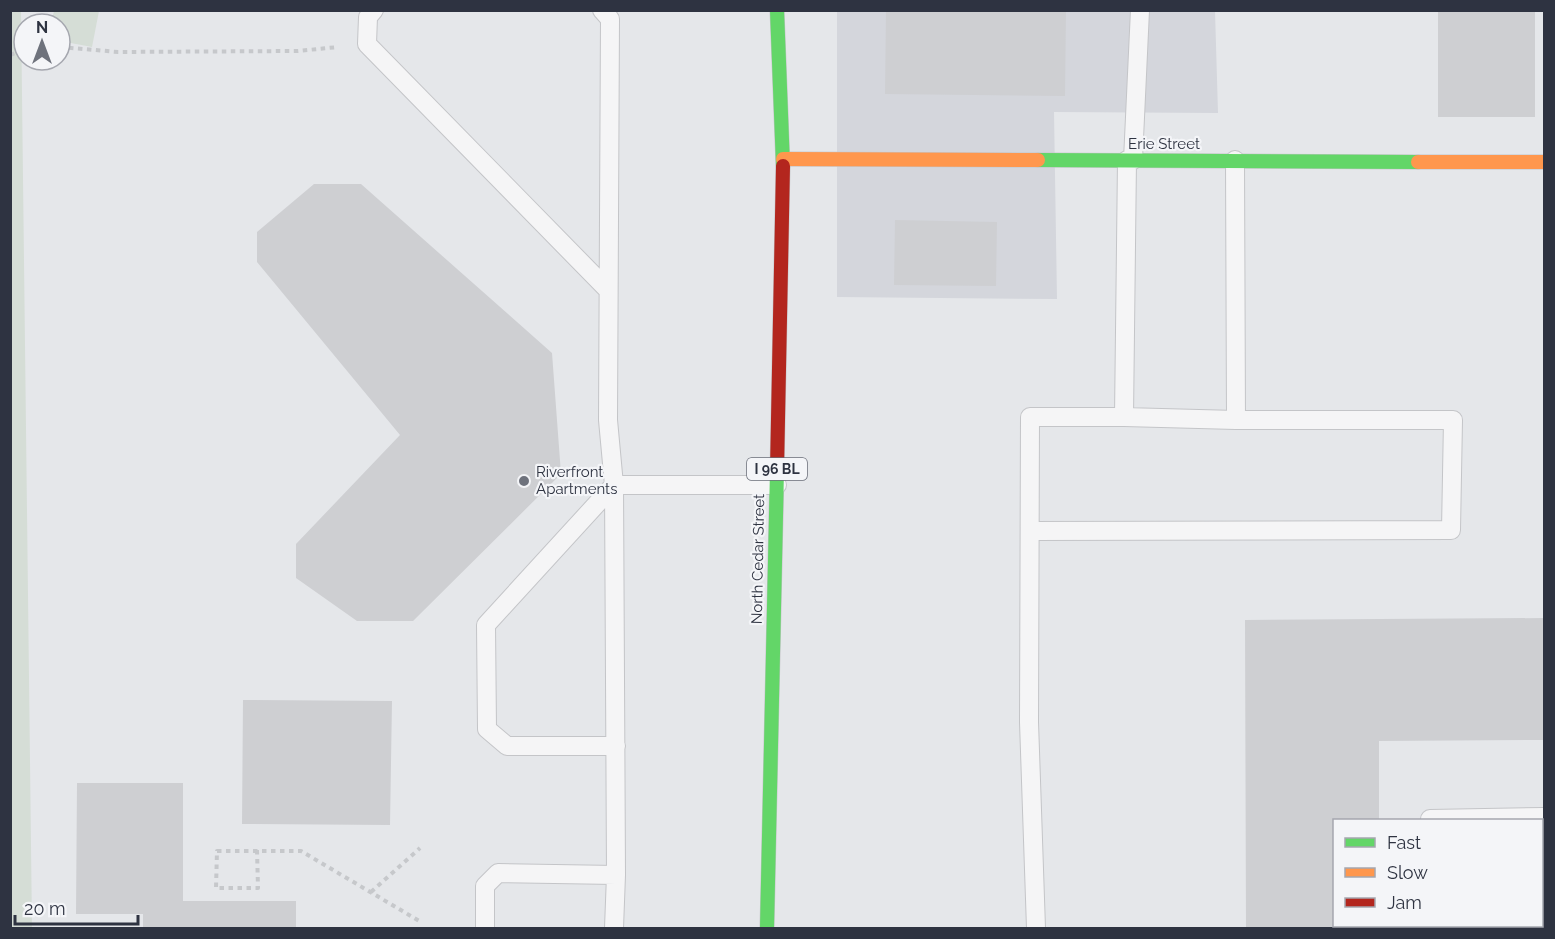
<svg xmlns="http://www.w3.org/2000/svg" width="1555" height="939" viewBox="0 0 1555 939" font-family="Raleway,sans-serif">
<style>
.built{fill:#d4d6dc}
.green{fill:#d5ddd6}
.building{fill:#cecfd2}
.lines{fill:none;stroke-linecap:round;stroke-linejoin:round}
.lane-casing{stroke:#c4c5c8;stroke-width:20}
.fast-casing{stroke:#c4c5c8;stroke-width:15}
.slow-casing{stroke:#c4c5c8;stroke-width:15}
.jam-casing{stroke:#c4c5c8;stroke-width:15}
.path{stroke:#c6c8cb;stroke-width:4;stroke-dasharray:4.5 4.5;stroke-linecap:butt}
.lane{stroke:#f5f5f6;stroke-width:18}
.fast{stroke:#63d668;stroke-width:14}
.slow{stroke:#ff974d;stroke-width:14}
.jam{stroke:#b3261e;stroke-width:14}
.poi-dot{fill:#6e727c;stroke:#f4f5f8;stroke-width:2}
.labels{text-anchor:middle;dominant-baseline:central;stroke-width:4.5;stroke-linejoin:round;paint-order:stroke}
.shield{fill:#f4f5f8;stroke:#696d78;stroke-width:1.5}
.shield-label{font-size:14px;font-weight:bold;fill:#2e3341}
.street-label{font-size:15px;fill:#2e3341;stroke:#f4f5f8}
.poi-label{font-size:15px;fill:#2e3341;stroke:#f4f5f8;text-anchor:start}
</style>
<rect width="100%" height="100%" fill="#e5e7ea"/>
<path class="built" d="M837 11H1215L1218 113 1054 112 1057 299 837 297Z"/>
<path class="green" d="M10 11H21L32 928H10Z
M54 11H99L92 47 60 41V24H51Z"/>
<path class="building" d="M886 10H1066L1065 96 885 94Z
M1438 10H1535V117H1438Z
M314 184H361L552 353 561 474 413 621H357L296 578V544L400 435 257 262V232Z
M895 220 997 222 996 286 894 285Z
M1544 618V740L1379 741V820H1334V926H1380V928H1246L1245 620Z
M243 700 392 701 390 825 242 824Z
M77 783H183V901H296V928H143V914H76Z"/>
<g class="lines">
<g class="lane-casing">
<path id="lane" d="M374 10 368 17 367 44 608 290
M602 10 610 19 608 420 614 485 616 875 614 928
M1133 160 1140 10
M1235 160 1236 420
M1030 531 1451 530 1453 420H1236L1124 417
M616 746H507L487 729 486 625 614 485H777
M1430 820V819L1544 817
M1542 899H1544
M485 928V886L498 873 616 875
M1036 928 1029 722 1030 417H1124L1127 160"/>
</g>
<g class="fast-casing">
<path id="fast" d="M777 10 783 166
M1038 160 1418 162
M767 928 777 470"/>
</g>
<g class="slow-casing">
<path id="slow" d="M783 159 1038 160
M1418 162H1544"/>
</g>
<g class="jam-casing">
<path id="jam" d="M777 470 783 166"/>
</g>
<path class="path" d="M60 47 118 52 298 51 338 47
M10 55 24 50
M257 850 258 888H216L217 851H301L421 922
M371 892 420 848"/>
<use href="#lane" class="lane"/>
<use href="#fast" class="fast"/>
<use href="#slow" class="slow"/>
<use href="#jam" class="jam"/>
</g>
<circle class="poi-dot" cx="524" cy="481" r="6"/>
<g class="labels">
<rect class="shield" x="747" y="458" width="60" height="22" rx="4.5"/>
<g class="shield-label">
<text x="777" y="469">I 96 BL</text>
</g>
<g class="street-label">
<text x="1164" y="144">Erie Street</text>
<text transform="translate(758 559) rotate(-89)">North Cedar Street</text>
</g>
<g class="poi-label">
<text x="536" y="472">Riverfront<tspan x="536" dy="17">Apartments</tspan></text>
</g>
</g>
<rect width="1555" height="939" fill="none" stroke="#2e3341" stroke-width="24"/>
<rect x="1333" y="819" width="210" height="108" fill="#f4f5f8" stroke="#a5a7af" stroke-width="1.5"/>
<rect x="1345" y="838" width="30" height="9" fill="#63d668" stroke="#a5a7af" stroke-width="1.5"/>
<text x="1387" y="849" font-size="18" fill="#2e3341">Fast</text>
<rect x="1345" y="868" width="30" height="9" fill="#ff974d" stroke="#a5a7af" stroke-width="1.5"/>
<text x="1387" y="879" font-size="18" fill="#2e3341">Slow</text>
<rect x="1345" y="898" width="30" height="9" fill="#b3261e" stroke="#a5a7af" stroke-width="1.5"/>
<text x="1387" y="909" font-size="18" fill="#2e3341">Jam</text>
<g transform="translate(42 42)"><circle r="28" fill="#f4f5f8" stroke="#a5a7af" stroke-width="1.5"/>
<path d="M0-4.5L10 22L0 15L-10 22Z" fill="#6e727c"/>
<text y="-9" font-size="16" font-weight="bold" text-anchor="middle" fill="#2e3341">N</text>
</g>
<path d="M15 915v9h123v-9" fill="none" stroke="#2e3341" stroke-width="3"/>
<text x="24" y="915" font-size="18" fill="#2e3341" stroke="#f4f5f8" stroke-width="4.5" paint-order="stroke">20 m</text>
</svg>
